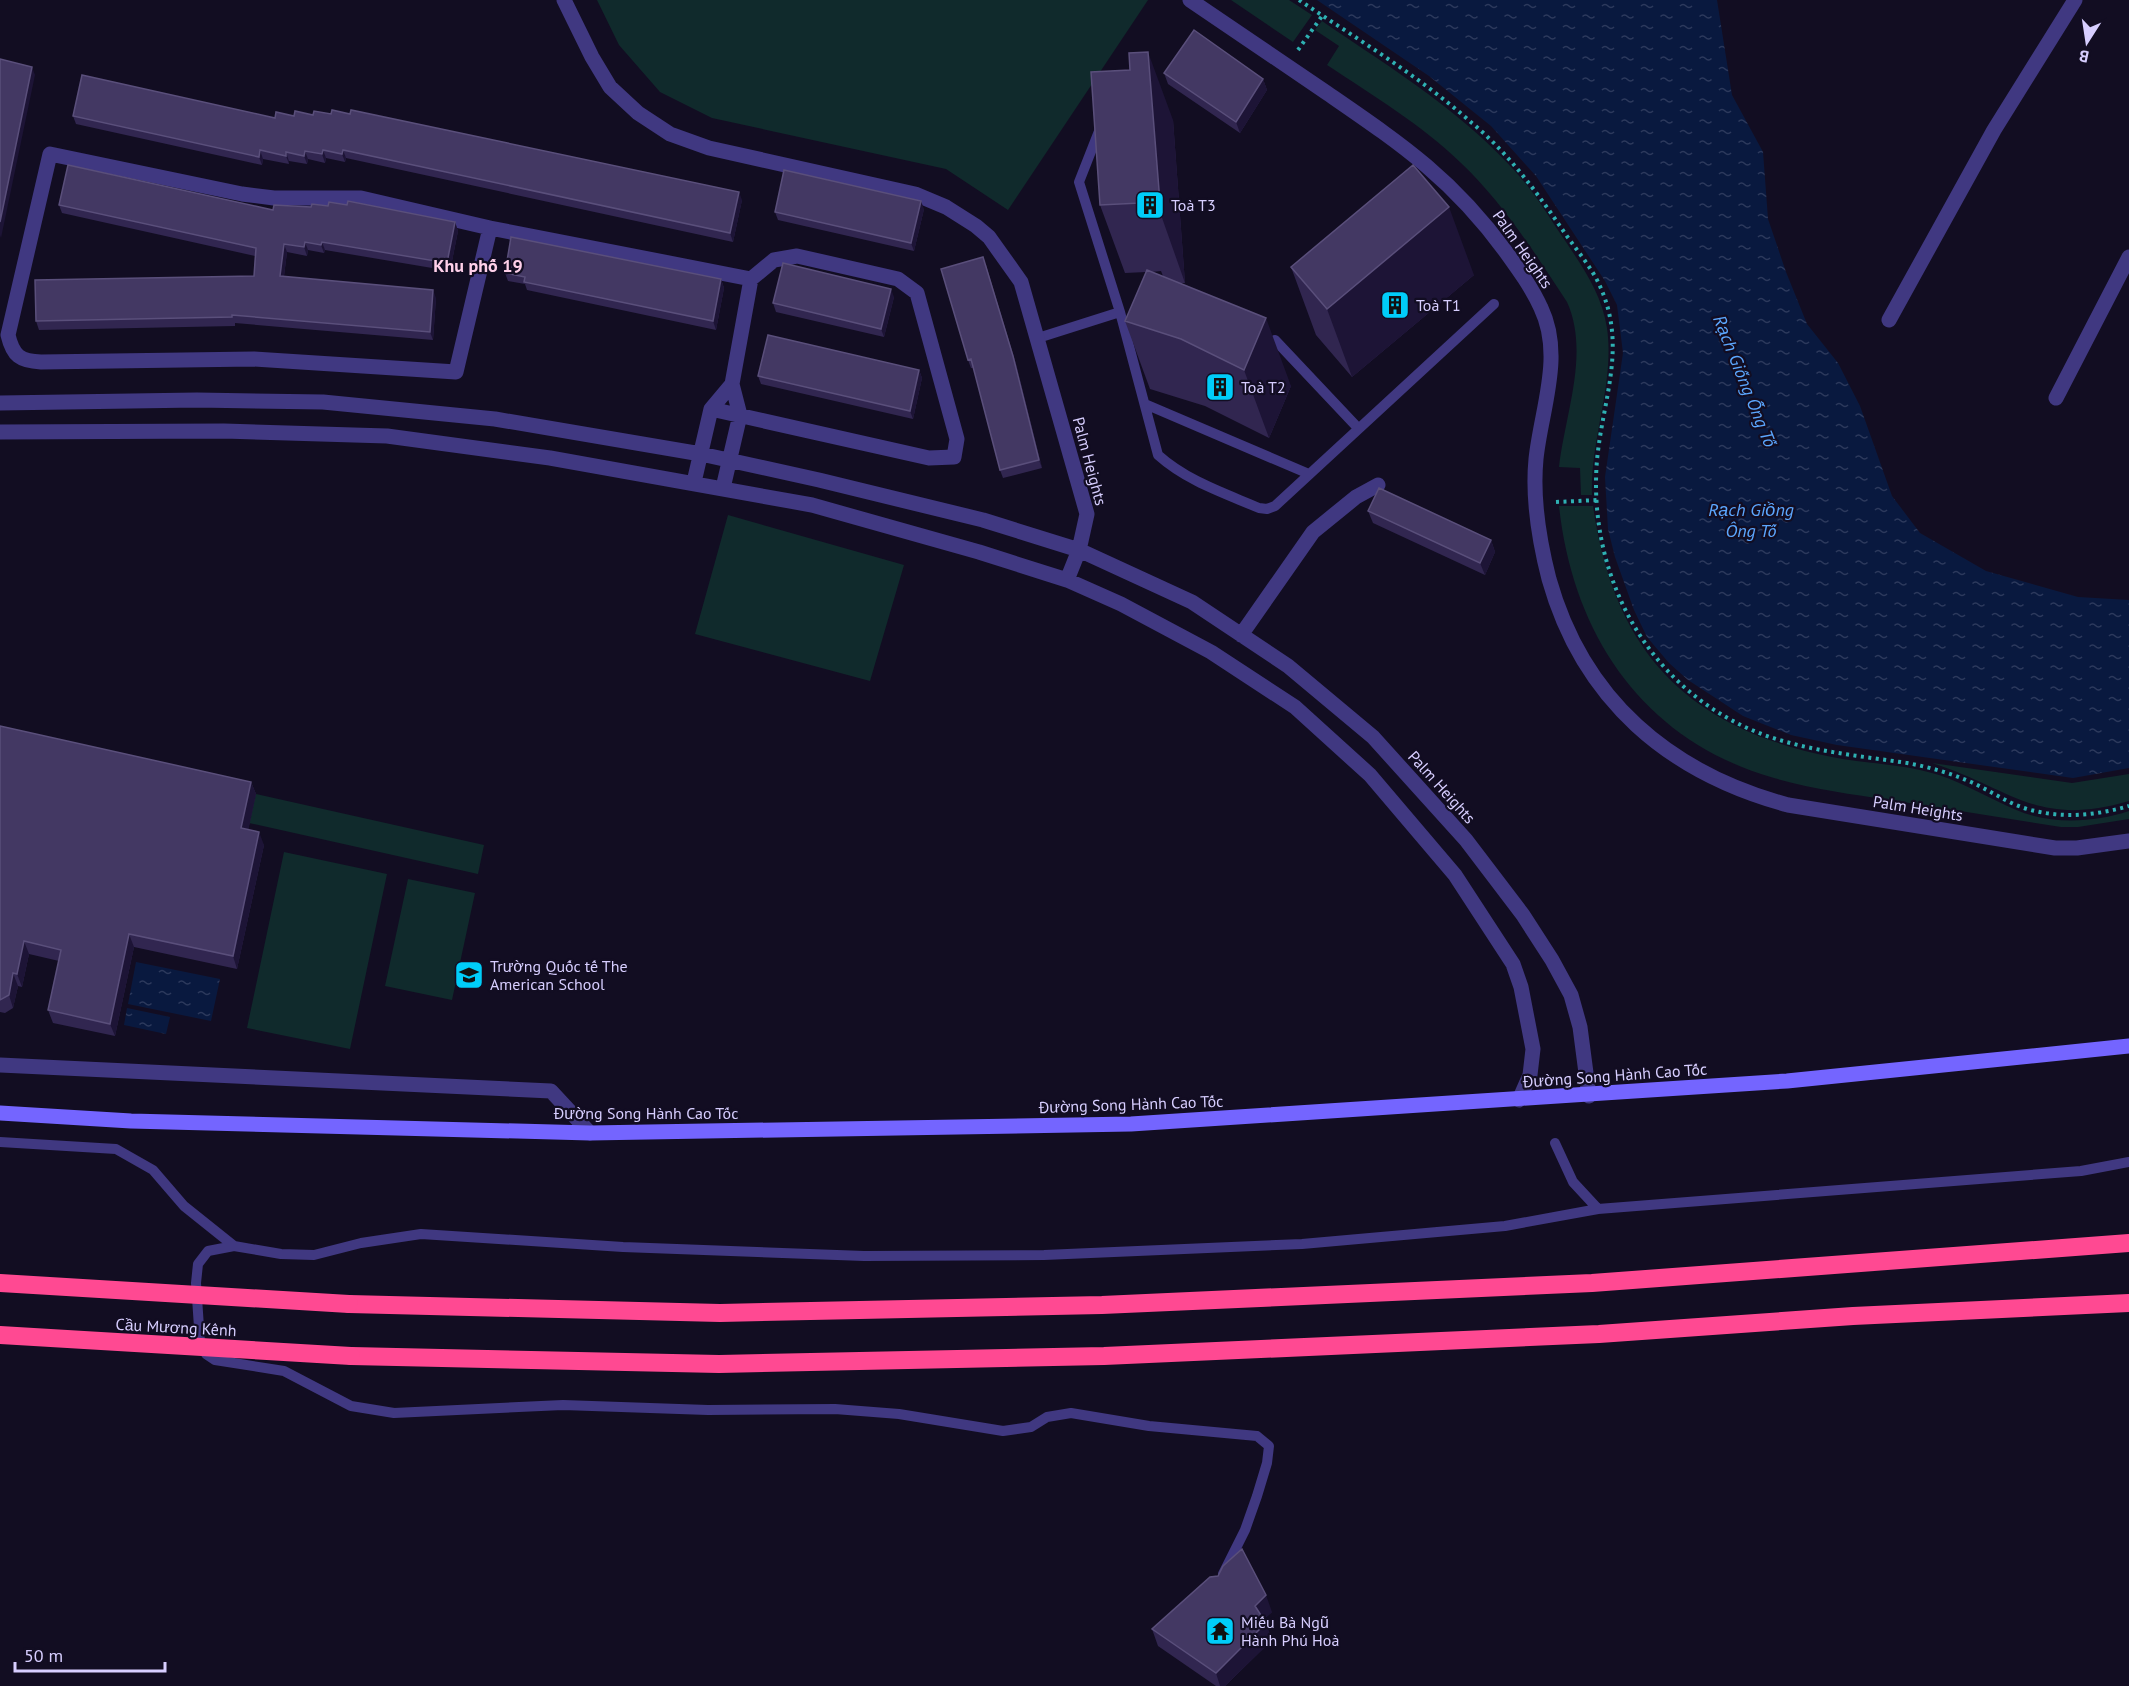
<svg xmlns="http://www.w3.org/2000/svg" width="2129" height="1686" viewBox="0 0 2129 1686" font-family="'PT Sans',sans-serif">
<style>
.green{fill:#102a2c}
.water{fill:url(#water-ripples)}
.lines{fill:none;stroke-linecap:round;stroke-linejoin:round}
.path{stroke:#2eb1b3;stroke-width:4;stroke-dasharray:3 4.5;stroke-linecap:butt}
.service{stroke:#403881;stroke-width:10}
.minor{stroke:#403881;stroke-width:15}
.secondary{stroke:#7465ff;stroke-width:15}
.motorway{stroke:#ff4992;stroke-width:18}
.motorway-bridge{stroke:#ff4992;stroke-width:18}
.wall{fill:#312650;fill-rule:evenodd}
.shaded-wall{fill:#1d1436}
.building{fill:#433863;stroke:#5a4f7b;stroke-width:1.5}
.labels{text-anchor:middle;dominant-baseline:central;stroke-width:4.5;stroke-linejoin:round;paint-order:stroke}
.poi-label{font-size:16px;fill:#d7ceff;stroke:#120d22;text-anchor:start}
.street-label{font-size:16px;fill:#d7ceff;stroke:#120d22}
.neighbourhood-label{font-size:18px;font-weight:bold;fill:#ffd0ea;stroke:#120d22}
.water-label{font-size:18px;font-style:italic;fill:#5ca7ff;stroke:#120d22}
</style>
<defs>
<pattern id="water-ripples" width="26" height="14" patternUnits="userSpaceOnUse" patternTransform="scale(1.5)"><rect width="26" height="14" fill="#09193f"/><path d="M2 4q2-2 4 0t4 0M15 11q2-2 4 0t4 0" fill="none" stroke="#2c395c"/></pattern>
</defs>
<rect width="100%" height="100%" fill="#120d22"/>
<path class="green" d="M597 0H1148L1008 210 946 169 712 118 660 92 619 45Z
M1231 0H1289L1312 15 1293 42Z
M1322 21C1395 71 1475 119 1530 189 1543 206 1554 225 1566 242 1584 269 1602 295 1607 328 1615 383 1590 439 1592 495H1581L1580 468 1559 467C1565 414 1590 353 1567 302 1535 253 1503 203 1461 163 1421 124 1372 95 1327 65L1339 46 1315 30Z
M1559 506H1593C1614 652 1687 728 1832 757 1867 764 1905 764 1939 775 1965 784 1989 798 2014 809 2050 825 2092 823 2129 811V819L2078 827H2061C2004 818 1947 809 1890 800 1851 794 1811 789 1774 778 1644 741 1573 636 1559 506Z
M728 515 904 565 870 681 695 634Z
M1932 763 2072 783 2129 774V801C2036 828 2013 789 1932 763Z
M256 794 484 845 478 874 249 823Z
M284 852 387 874 350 1049 247 1028Z
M408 879 475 893 452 1000 385 986Z"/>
<path class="water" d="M1317 0H1717L1732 95 1763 152 1768 219 1786 272 1807 324 1838 363 1860 406 1892 496 1920 533 1986 571 2078 597 2129 600V768L2073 778 1837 745 1791 735 1743 716 1688 680 1669 663 1647 637 1634 610 1615 557 1608 529 1605 477 1623 353 1617 305 1605 281 1536 176 1491 126 1429 76Z
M136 962 220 979 211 1021 128 1004Z
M127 1008 170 1017 166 1034 124 1025Z"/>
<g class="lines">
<path class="path" d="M1299 0C1357 39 1419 76 1472 123 1508 153 1536 191 1562 229 1574 247 1590 265 1599 284 1628 346 1603 397 1597 460 1587 581 1653 697 1770 737 1815 752 1861 756 1907 763 1929 767 1950 773 1971 782 1989 790 2006 802 2024 808 2059 819 2094 816 2129 806
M1298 50 1322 16
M1556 502 1598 500"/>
<path class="service" d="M1101 126 1079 182 1120 312 1158 455C1187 481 1224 493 1259 508L1267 509 1275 506 1494 304
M1038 338 1120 312
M1275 340 1358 428
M1145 404 1309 474
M0 1142 116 1149 153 1170 184 1206 234 1246
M1555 1143 1573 1182 1598 1209
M1223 1574 1245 1530 1257 1496 1267 1463 1269 1446 1257 1436 1149 1426 1071 1413 1047 1417 1031 1427 1003 1431 899 1414 835 1409 708 1410 563 1405 394 1413 351 1406 284 1371 215 1360 206 1354 200 1342 196 1283 198 1264 208 1251 234 1246 281 1254 314 1255 361 1243 421 1234 623 1247 864 1256 1044 1255 1302 1244 1505 1226 1598 1209 2081 1171 2129 1162"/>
<path class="minor" d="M564 0 592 57 610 87 638 113 670 134 709 148 915 194 946 207 976 226 989 237 1021 282 1087 514 1079 550 1067 580
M1190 0C1236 31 1281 62 1327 93 1401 144 1452 178 1506 252 1519 270 1532 288 1541 308 1564 356 1541 410 1536 459 1532 500 1539 540 1549 579 1583 700 1669 773 1788 805L2055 848H2077L2129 841
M490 228 456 372 254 359 41 362C20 361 13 356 8 335L50 154 242 194 274 198H361L490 228 751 279
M1889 320 1994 130 2075 0
M2056 398 2129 257
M0 403 197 400 323 402 495 419 701 454 819 480 983 520 1079 550 1192 602 1288 666 1373 737 1466 840 1523 915 1552 960 1571 995 1580 1027 1589 1096
M711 409 929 458 954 457 957 439 917 293 898 279 797 256 774 260 751 279 732 384
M0 432 224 431 387 436 550 458 812 505 979 552 1067 580 1121 604 1211 652 1295 707 1370 775 1455 875 1513 964 1521 987 1533 1049 1530 1075 1519 1100
M694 482 711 409 732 384 740 415 723 488
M1241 635 1313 532 1356 497 1378 485
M0 1065 551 1091 590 1133"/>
<path class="secondary" d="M0 1113 131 1121 590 1133 1131 1124 1787 1081 2129 1046"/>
<path class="motorway" d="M349 1304 720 1313 1102 1305 1592 1283 2129 1243
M351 1356 719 1364 1104 1356 1599 1334 1853 1316 2129 1303"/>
<path class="motorway-bridge" d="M0 1283 349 1304
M0 1335 351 1356"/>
</g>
<path class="wall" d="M1164 73 1263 79 1267 90 1240 133 1168 84Z
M73 116 275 118 742 200 733 242 346 158 345 162 326 158 325 163 308 159 307 164 289 161V164L263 159 262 165 76 124Z
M1173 120 1185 283H1181L1291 386 1269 438 1205 406 1150 389 1125 321 1146 272 1125 273 1100 205ZM1161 271 1163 276 1151 272Z
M59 205 273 210 328 206 455 222 458 231 450 271 325 250 324 253 308 250 307 256 287 252 284 276 436 298 433 340 235 323V326L39 330 36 321 254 276 255 256 62 213Z
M924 209 914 251 778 220 775 212Z
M986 265 1016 364 1042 468 1003 478 1000 470 974 368H971L968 360Z
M1291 267 1474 275 1352 377 1316 335Z
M505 273 721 279 724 288 716 330 527 290 525 284 508 281Z
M894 297 884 337 776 312 773 303Z
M919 370 922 378 913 419 761 384 758 376Z
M1368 511 1491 540 1495 552 1485 575 1373 523Z
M0 726 251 782 256 794 248 830 264 845 237 969 134 947 115 1036 53 1023 48 1010 59 961 29 954 22 987 18 986 13 1008 5 1013 0 1012Z
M1272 1612 1264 1619 1272 1640 1225 1686H1216L1158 1646 1152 1629Z"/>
<path class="shaded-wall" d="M1148 52 1173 120 1185 283 1161 215Z
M32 67 35 75 1 238 0 235V222Z
M1263 79 1267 90 1240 133 1236 122Z
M260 150 263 159 262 165 259 157Z
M323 150 326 158 325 163 322 154Z
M343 150 346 158 345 162 342 154Z
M305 151 308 159 307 164 304 156Z
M286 152 289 161V164L286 156Z
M739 192 742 200 733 242 730 233Z
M921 201 924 209 914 251 911 243Z
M1449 207 1474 275 1352 377 1327 309Z
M455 222 458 231 450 271 447 263Z
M305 242 308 250 307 256 304 247Z
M322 242 325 250 324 253 321 245Z
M284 244 287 252 283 284 280 276Z
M983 257 1016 364 1042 468 1039 460Z
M721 279 724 288 716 330 713 321Z
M891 289 894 297 884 337 881 329Z
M433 290 436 298 433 340 430 332Z
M1266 318 1291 386 1269 438 1244 370Z
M919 370 922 378 913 419 910 411Z
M1491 540 1495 552 1485 575 1480 563Z
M251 782 256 794 246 841 241 828Z
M259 832 264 845 237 969 233 956Z
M129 934 134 947 115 1036 110 1024Z
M24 941 29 954 22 987 17 974Z
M13 973 18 986 13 1008 9 995Z
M1266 1595 1272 1612 1261 1622 1255 1606Z
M1266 1623 1272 1640 1225 1686H1220L1216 1673Z"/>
<path class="building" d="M1194 30 1263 79 1236 122 1164 73Z
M1148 52 1161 215 1141 216 1140 203 1100 205 1091 72 1130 70 1129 53Z
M0 59 32 67 0 222Z
M82 75 275 118 276 112 294 116 295 111 313 115 314 111 331 114 332 110 350 114 351 110 739 192 730 233 343 150 342 154 323 150 322 154 305 151 304 156 286 152V156L260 150 259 157 73 116Z
M68 165 273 210 274 205 311 207 312 204 328 206 329 202 347 205 348 201 455 222 447 263 322 242 321 245 305 242 304 247 284 244 280 276 433 290 430 332 232 315V317L36 321 35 280 254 276 256 248 59 205Z
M1413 165 1449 207 1327 309 1291 267Z
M784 170 921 201 911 243 775 212Z
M511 237 721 279 713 321 524 282 525 277 505 273Z
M983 257 1013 356 1039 460 1000 470 971 359 968 360 941 269Z
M783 263 891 289 881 329 773 303Z
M1147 270 1266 318 1244 370 1181 339 1125 321Z
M768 335 919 370 910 411 758 376Z
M1379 488 1491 540 1480 563 1368 511Z
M0 726 251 782 241 828 259 832 233 956 129 934 110 1024 48 1010 61 950 24 941 17 974 13 973 9 995 0 1000Z
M1242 1549 1266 1595 1255 1606 1266 1623 1216 1673 1152 1629 1210 1577 1218 1576 1223 1566Z"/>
<defs>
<g id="building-square" transform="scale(1.5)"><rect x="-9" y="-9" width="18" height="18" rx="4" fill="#00cdf9" stroke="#120d22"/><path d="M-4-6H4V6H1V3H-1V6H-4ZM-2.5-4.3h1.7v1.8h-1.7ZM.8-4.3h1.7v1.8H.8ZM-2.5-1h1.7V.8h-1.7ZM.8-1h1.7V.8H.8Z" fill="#111"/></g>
<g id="school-square" transform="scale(1.5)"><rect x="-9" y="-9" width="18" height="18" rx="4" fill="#00cdf9" stroke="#120d22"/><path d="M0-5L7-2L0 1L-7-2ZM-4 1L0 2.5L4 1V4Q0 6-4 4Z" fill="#111"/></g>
<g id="temple-square" transform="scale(1.5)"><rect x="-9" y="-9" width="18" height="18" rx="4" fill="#00cdf9" stroke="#120d22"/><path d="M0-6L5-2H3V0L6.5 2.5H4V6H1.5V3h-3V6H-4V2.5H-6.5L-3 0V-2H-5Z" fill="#111"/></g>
</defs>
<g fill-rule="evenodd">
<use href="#building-square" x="1150" y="205"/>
<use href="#building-square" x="1395" y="305"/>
<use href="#building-square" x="1220" y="387"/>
<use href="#school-square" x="469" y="975"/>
<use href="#temple-square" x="1220" y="1631"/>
</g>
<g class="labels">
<g class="poi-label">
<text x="1171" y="205">Toà T3</text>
<text x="1416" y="305">Toà T1</text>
<text x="1241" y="387">Toà T2</text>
<text x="490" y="966">Trường Quốc tế The<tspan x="490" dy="18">American School</tspan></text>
<text x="1241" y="1622">Miếu Bà Ngũ<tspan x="1241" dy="18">Hành Phú Hoà</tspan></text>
</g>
<g class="street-label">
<text transform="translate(1523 249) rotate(55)">Palm Heights</text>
<text transform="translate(1090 461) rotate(75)">Palm Heights</text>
<text transform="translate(1442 787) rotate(48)">Palm Heights</text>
<text transform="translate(1918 808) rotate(9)">Palm Heights</text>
<text transform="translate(1615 1075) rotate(-4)">Đường Song Hành Cao Tốc</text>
<text transform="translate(1131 1104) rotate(-2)">Đường Song Hành Cao Tốc</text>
<text x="646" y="1113">Đường Song Hành Cao Tốc</text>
<text transform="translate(176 1327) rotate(3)">Cầu Mương Kênh</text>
</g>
<g class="neighbourhood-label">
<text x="478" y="265">Khu phố 19</text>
</g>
<g class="water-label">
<text transform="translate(1745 381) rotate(68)">Rạch Giống Ống Tố</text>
<text x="1751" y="509">Rạch Giồng<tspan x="1751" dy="21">Ông Tố</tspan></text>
</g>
</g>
<g transform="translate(2087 42) rotate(192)" stroke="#120d22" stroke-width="4.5" paint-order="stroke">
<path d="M0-4.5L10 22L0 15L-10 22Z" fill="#d7ceff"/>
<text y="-9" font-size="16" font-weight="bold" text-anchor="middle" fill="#d7ceff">B</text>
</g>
<path d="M15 1662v9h150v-9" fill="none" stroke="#d7ceff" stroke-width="3"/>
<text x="24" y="1662" font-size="18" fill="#d7ceff" stroke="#120d22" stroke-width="4.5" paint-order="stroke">50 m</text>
</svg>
